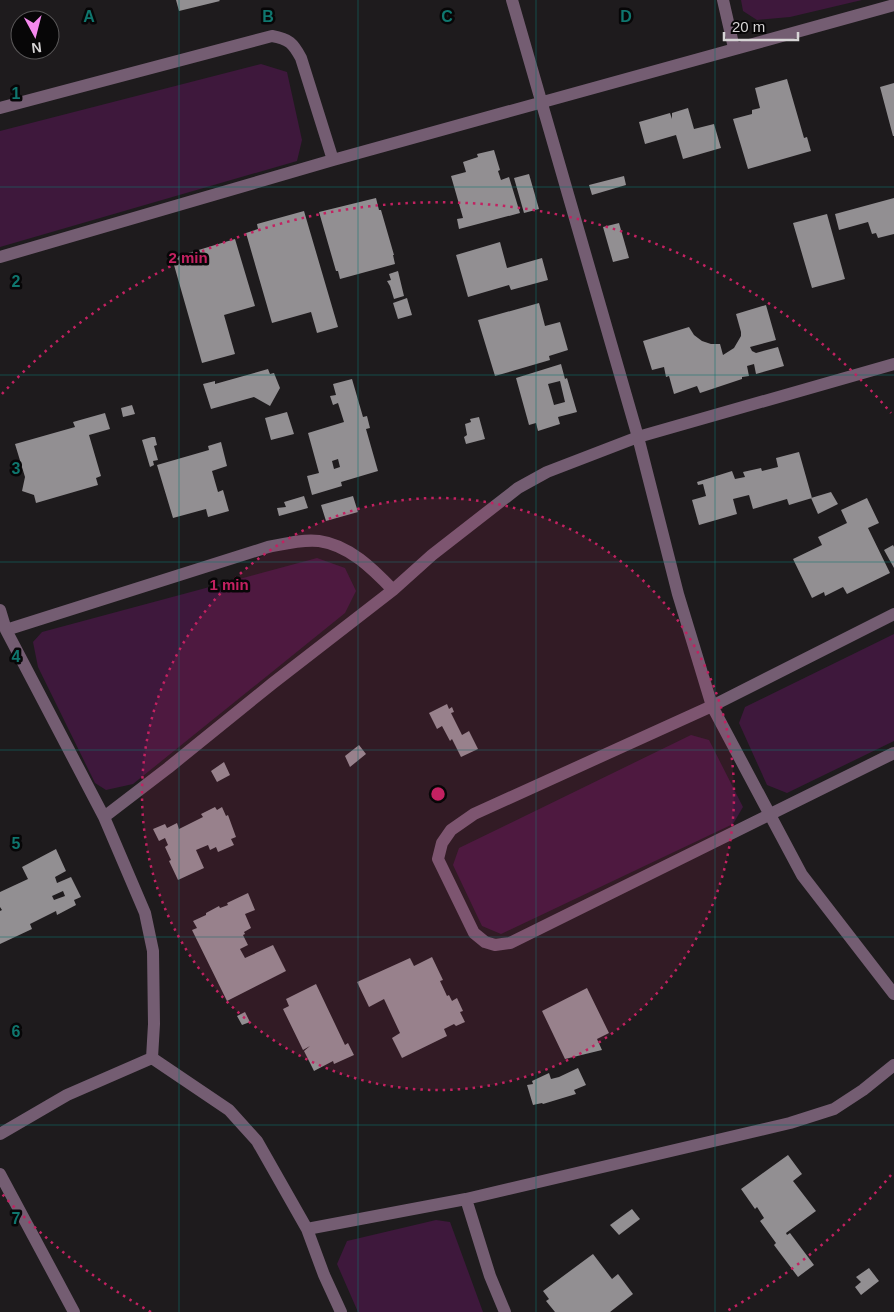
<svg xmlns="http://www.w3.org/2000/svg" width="894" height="1312" viewBox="0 0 894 1312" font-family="Arial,sans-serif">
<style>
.green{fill:#3e183c}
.building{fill:#928f92;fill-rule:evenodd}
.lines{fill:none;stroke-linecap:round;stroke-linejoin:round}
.minor{stroke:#745d72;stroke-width:12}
.grid{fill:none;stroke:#0f766e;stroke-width:1;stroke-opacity:0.55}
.ring{fill:none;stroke:#c32161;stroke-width:2.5;stroke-dasharray:2.5 5}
.grid-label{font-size:16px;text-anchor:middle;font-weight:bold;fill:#0f766e;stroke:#070607;stroke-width:5;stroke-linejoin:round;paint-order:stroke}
.centre{fill:#c32161;stroke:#070607;stroke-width:2.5}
.ring-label{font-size:15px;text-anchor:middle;font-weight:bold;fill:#c32161;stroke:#070607;stroke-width:5;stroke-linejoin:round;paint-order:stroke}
</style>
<rect width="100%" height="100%" fill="#1e1b1d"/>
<path class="green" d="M741 0H862L790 17 757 20 743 11Z
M261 64 287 72 302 140 297 161 0 247V131Z
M317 558 345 568 356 591 345 613 133 784 106 790 95 783 38 667 33 642 42 632Z
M894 634V741L787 793 767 785 739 723 745 707Z
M691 735 709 740 743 807 733 824 501 934 482 926 453 865 459 848Z
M436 1220 450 1222 483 1312H358L337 1264 347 1241Z"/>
<path class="building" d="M176 0H219L220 1 179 11Z
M787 79 804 138 807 137 811 151 748 169 733 119 752 114V110L760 108 755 88Z
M894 83V136H893L880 87Z
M688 108 694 129 714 124 721 148 683 159 676 135 645 144 639 122 670 113 672 119V113Z
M494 150 500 170 498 171 501 180 509 177 520 213 459 229 457 219 463 218 451 176 466 172 463 162 478 157 477 154Z
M529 174 539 209 524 213 514 178Z
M624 176 626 185 592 195 589 185Z
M376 198 379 210H381L394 255H393L395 264 340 279 338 271H336L319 212Z
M894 198V234L878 238 876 233 872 234 868 222 839 230 835 214Z
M304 211 338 327 317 333 311 312 272 323 246 233 258 229 257 224Z
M827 214 845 279 812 288 793 223Z
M619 223 629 258 613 262 603 227Z
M235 239 255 306 224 315 235 354 202 363 172 258Z
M500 242 507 268 542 258 548 280 511 290 509 285 468 297 456 255Z
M398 271 404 296 394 299 390 286 387 281 391 280 389 274Z
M407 298 412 315 398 319 393 303Z
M539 303 545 326 560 322 568 350 549 356 550 360 495 376 478 320Z
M766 305 776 340 750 347 752 351 756 353 778 347 784 366 756 374 754 364 747 366 749 376 742 377V379L700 393 697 386 674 394 669 376 666 377 664 367 652 370 643 341 689 327 694 335 702 341 711 344H720L723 355 734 348 741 336V332L736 314Z
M561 364 565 379 567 378 577 412 558 417 560 424 538 431 536 423 529 425 516 378ZM560 381 565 402 554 405 548 384Z
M268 369 270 374 274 373 280 388 270 406 254 397 211 409 203 384 215 381V384Z
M352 379 363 417 367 416 370 428 366 429 378 471 341 482 342 486 312 495 307 476 319 473 308 433 344 422 338 403 333 405 330 396 336 395 333 384ZM338 459 340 467 334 469 332 461Z
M132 405 135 414 123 417 121 408Z
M287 412 294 434 271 440 265 418Z
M105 413 110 429 89 435 101 476 96 478 98 485 36 503 34 495 22 491 25 477 15 444 75 427 73 422Z
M479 417 485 439 466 444 464 437 467 435 465 424 471 422 470 419Z
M152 437H155L157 445 154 446 158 460 153 461 154 465 150 467 142 440Z
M221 442 227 466 212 471 218 492 223 490 229 511 208 517 206 509 173 518 157 465 209 450 208 446Z
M799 452 812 498 789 505 787 499 753 509 749 495 733 499 737 514 699 525 692 500 706 496 703 484 698 485 697 482 732 471 735 479 745 477 743 472 761 468 762 471 778 467 776 458Z
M831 492 838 504 818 514 811 498Z
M304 496 308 508 279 516 277 508 286 507 284 502Z
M353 496 358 512 326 521 321 505Z
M867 498 879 523 868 528 890 573 847 594 843 587 825 596 824 592 812 598 793 559 822 545 818 537 847 523 841 510Z
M893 545 894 547V568L884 550Z
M447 704 449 709 452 707 454 712 451 713 462 735 469 731 478 749 461 757 452 739 450 741 442 726 437 729 429 713Z
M359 745 366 754 350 767 345 756Z
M224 762 230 775 217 782 211 771Z
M215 807 217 810 222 807 226 816 228 815 236 837 231 839 234 845 218 852 216 847 210 850 208 845 196 850 204 868 178 880 169 861 171 860 165 847 168 845 165 838 159 841 153 829 165 824 167 828 177 823 179 829 203 817 201 814Z
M56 849 66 871 55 877 57 883 71 877 81 897 74 900 76 905 57 915 56 911 30 924 32 929 0 944V911L2 910 0 907V892L28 879 22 867ZM63 891 65 896 54 900 52 896Z
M248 893 255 910 245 914 251 928 244 932 245 934 243 935 248 945 240 949 245 958 273 945 286 971 227 1001 192 930 197 928 193 921 206 915V913L219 906 220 908 228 905 227 903Z
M432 957 443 980 440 981 447 996 449 995 452 1001 457 998 463 1011 460 1012 465 1022 456 1026 454 1024 444 1029 447 1036 402 1058 392 1038 400 1033 384 999 369 1007 357 982 410 958 414 966Z
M316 984 345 1045 348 1043 354 1055 334 1064 333 1061 314 1071 304 1051 310 1046 303 1050 283 1009 289 1006 286 999Z
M587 988 609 1033 597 1039 602 1050 565 1059 542 1011Z
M245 1012 250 1022 242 1025 237 1016Z
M578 1068 586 1085 574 1090 576 1094 543 1104 542 1103 533 1105 527 1085 533 1084 532 1081 549 1073 551 1079 559 1077Z
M788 1155 802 1174 793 1181 816 1211 786 1233 787 1235 790 1233 814 1265 798 1277 774 1245 776 1243 760 1221 764 1218 757 1207 755 1209 741 1189Z
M632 1209 640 1219 619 1235 610 1225Z
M593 1254 612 1279 618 1274 633 1294 610 1312H555L546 1301 549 1299 543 1291Z
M869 1268 879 1281 861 1295 855 1287 861 1282 856 1277Z"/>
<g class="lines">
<path class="minor" d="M512 0 638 437 678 594 712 706 802 875 894 994
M723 0 734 48
M0 108 272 36C289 39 293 43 301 58L333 160
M0 257 333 160 894 5
M0 610 6 630 104 817 145 913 153 951 154 1024 152 1058
M894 614 712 706 474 814 451 830 442 843 438 859 474 933 485 942 495 945 510 943 894 753
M6 630 268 547C284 544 302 539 319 541 349 545 373 569 393 590
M104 817 168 768 273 683 393 590 432 555 518 488 547 472 638 437 894 364
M152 1058 229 1110 257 1141 307 1229 324 1275 341 1312
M0 1134 67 1095 152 1058
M0 1174 74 1312
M466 1199 490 1276 505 1312
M307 1229 466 1199 790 1123 834 1109 863 1090 894 1065"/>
</g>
<path class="grid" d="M179 0V1312M358 0V1312M536 0V1312M715 0V1312M0 187H894M0 375H894M0 562H894M0 750H894M0 937H894M0 1125H894"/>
<circle cx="438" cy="794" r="296" fill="#c32161" fill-opacity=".12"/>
<g class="ring">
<circle cx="438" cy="794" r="296"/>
<path d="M891 1175A592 592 0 0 1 725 1312M151 1312A592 592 0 0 1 2 1194M2 394A592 592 0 0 1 891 413"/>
</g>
<g class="grid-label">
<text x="89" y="22">A</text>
<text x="268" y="22">B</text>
<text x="447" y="22">C</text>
<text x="626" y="22">D</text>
<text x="16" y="99">1</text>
<text x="16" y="287">2</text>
<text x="16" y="474">3</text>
<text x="16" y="662">4</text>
<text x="16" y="849">5</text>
<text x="16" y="1037">6</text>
<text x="16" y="1224">7</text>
</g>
<circle cx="438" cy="794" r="8" class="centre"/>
<g class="ring-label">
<text x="188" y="263">2 min</text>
<text x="229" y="590">1 min</text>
</g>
<g transform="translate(35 35) rotate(173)"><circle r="24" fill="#070607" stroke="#5a5859"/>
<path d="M0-4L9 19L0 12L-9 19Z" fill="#f689ee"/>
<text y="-8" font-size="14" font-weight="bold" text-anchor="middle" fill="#d6d4d5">N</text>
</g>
<path d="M724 32v8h74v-8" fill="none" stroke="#d6d4d5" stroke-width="2.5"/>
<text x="732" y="32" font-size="15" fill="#d6d4d5" stroke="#070607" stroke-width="4" paint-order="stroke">20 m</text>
</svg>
